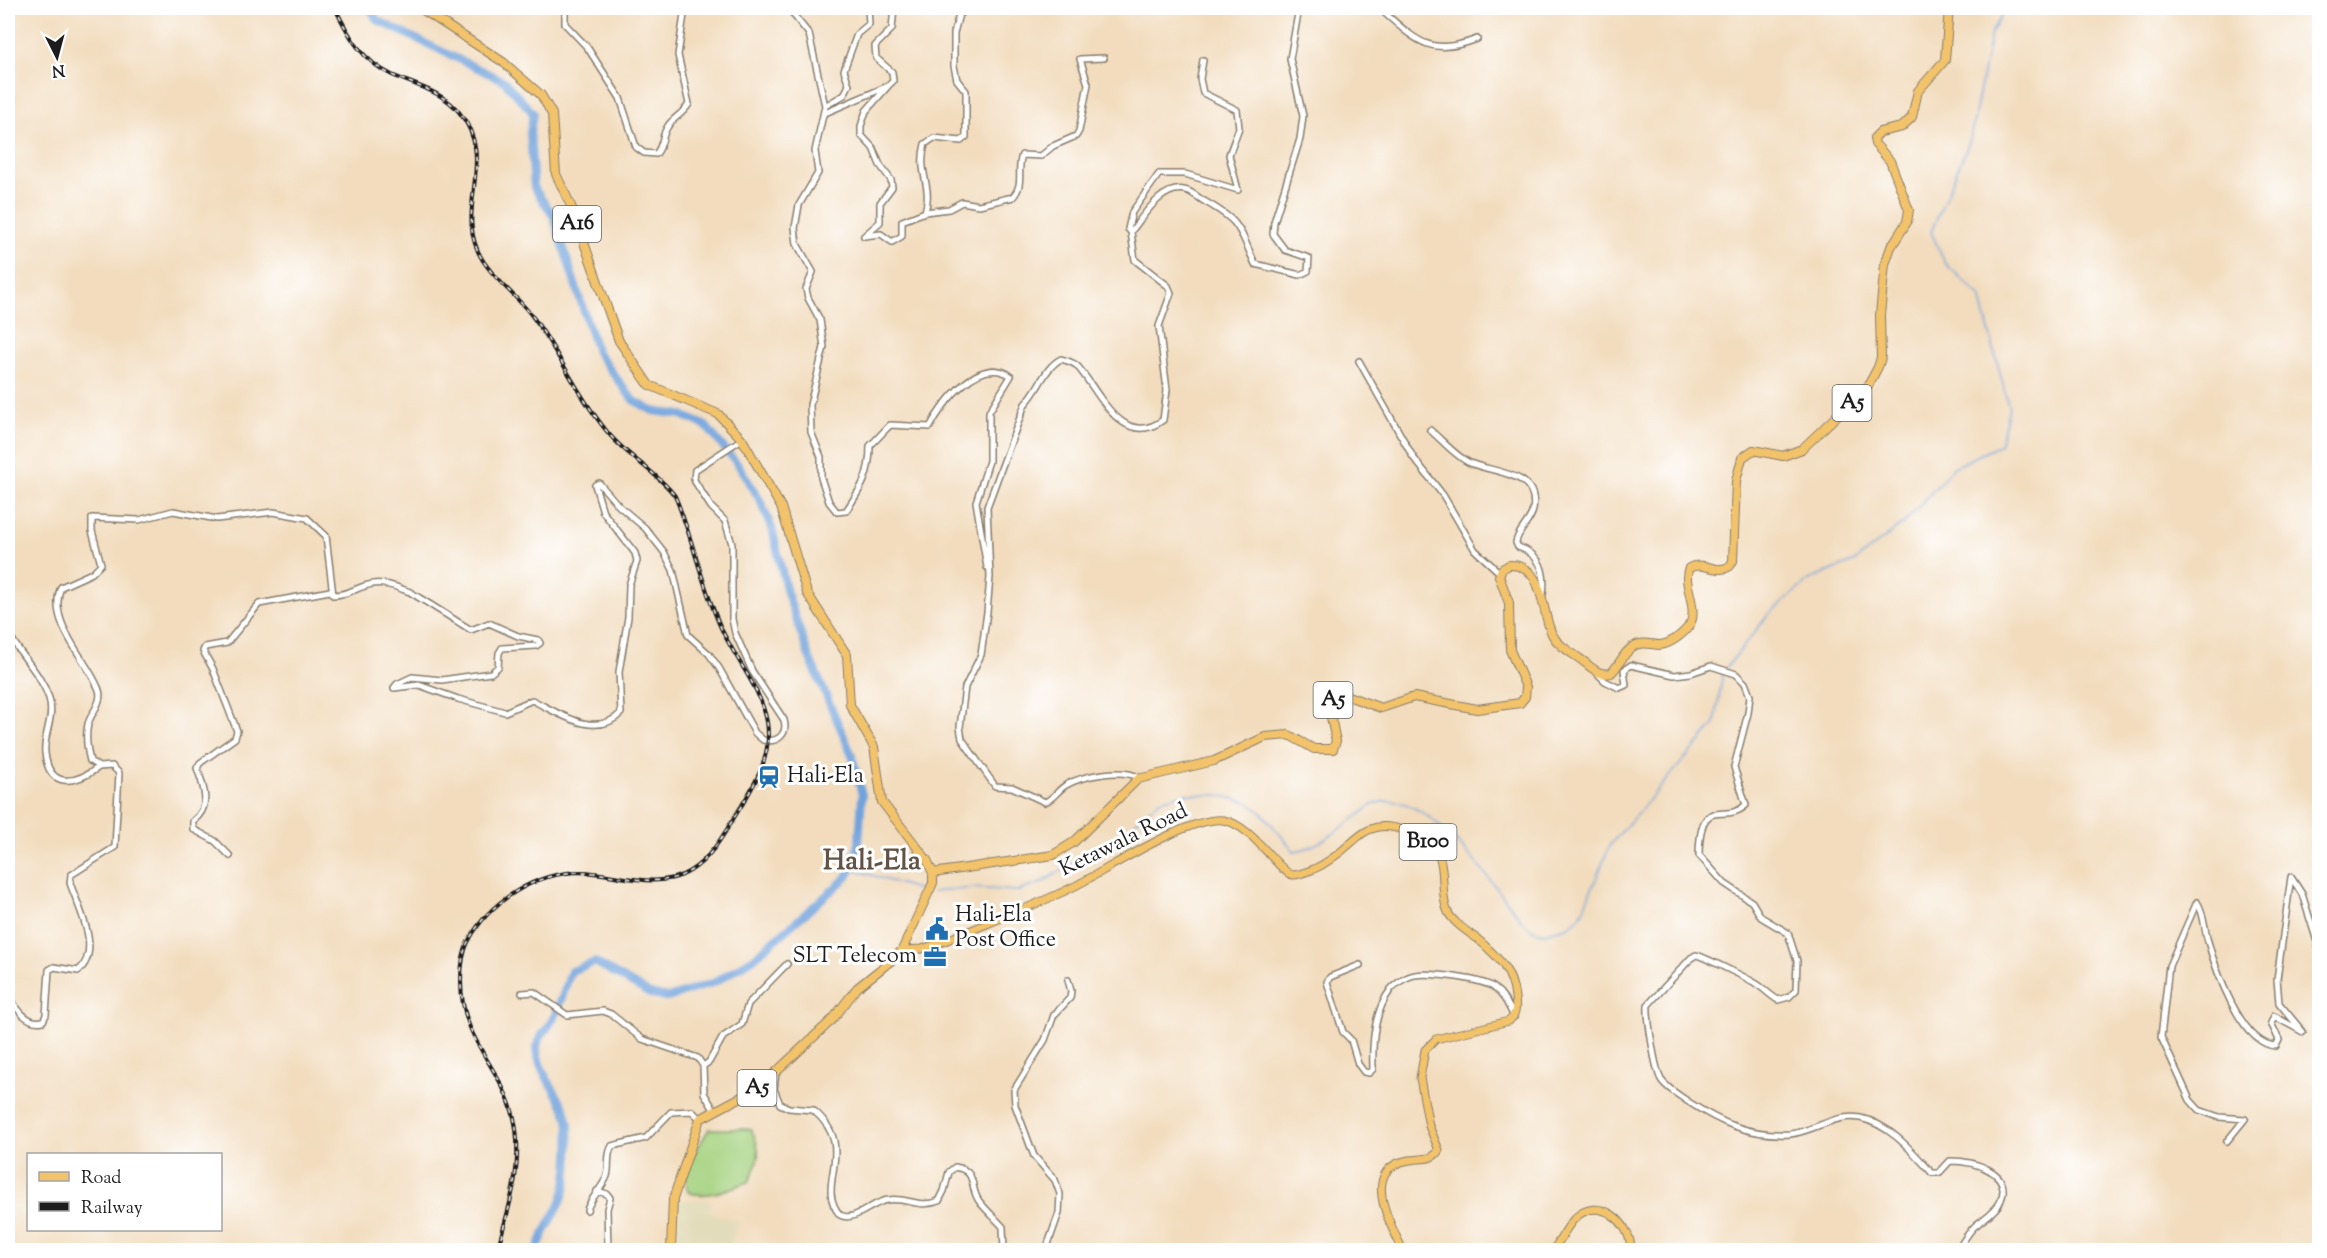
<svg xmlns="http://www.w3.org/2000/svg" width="2327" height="1258" viewBox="0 0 2327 1258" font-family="'Sorts Mill Goudy',serif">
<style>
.built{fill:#e3dcba}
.garden{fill:#a4d27f;stroke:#60774e;stroke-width:1.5}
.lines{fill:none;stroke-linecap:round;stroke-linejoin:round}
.stream{stroke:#6fa2db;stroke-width:1.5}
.river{stroke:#6fa2db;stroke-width:8}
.minor-casing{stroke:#877c6c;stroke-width:8}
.major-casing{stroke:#877c6c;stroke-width:9}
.highway-casing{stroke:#877c6c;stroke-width:10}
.minor{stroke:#fff;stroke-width:5}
.major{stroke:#f2c36a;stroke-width:7}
.highway{stroke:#f2c36a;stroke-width:8}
.rail-casing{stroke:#1c1c1c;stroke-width:4}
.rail{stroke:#fff;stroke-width:1.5;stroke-dasharray:4.5;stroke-linecap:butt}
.labels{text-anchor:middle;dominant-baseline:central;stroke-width:6;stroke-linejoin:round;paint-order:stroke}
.shield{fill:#fff;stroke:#606060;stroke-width:1.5}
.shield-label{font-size:21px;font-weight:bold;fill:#1c1c1c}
.poi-label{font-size:22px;fill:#1c1c1c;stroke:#fff;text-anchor:start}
.street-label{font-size:22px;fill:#1c1c1c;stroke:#fff}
.district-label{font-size:28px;font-weight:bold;fill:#635347;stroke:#fff}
</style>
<rect width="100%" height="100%" fill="#fff"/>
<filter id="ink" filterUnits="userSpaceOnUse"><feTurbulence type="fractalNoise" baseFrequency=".0167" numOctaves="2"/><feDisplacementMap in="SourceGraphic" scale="12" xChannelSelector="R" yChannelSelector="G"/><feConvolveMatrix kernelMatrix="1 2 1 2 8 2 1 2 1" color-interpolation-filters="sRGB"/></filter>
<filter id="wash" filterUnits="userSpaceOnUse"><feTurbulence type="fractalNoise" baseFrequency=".008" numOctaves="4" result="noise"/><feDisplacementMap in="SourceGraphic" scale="24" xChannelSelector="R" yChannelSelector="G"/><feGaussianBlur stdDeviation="1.35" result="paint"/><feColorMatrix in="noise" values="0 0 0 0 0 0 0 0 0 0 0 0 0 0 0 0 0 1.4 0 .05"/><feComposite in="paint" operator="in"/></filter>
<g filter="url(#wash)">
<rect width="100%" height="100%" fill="#f2dcbd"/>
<path class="built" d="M679 1200H708L712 1205 709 1212 738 1221 730 1250H678Z"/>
<path class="garden" d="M709 1129H751C763 1153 759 1159 749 1182 731 1187 707 1200 688 1192 681 1170 698 1148 709 1129Z"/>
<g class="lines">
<path class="stream" d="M1726 668 1769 614 1809 580 1855 561 1904 523 1954 467 2000 445 2009 408 1980 296 1945 263 1931 232 1970 140 1991 33 2006 8
M852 869 926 892
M933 892 973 888 1018 891 1039 884 1122 834 1160 800 1184 794 1218 795 1247 802 1261 812 1294 851C1317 849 1343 826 1362 813 1366 810 1372 804 1377 803 1427 785 1496 889 1523 922L1534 931 1545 933 1569 926 1580 917 1610 845 1715 724 1723 671"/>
<path class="river" d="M370 8 377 20 504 81 533 113 530 133 534 188 553 215 597 352 633 400 653 411 682 415 706 426 739 466 760 500 772 528 787 593 808 654 852 755 862 795 859 843 852 869 846 878 754 958 715 982 668 998 650 994 595 962 571 971C565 988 560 1007 551 1022 546 1032 536 1038 537 1050 539 1073 557 1091 566 1112 572 1125 569 1169 566 1185 562 1209 544 1227 537 1250"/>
</g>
</g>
<g filter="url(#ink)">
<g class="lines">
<g class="minor-casing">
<path id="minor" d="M565 8V24L587 47 620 98 636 147 644 153 656 154C664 145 661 136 668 126 673 118 683 114 689 104L678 55 685 8
M788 8 809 34 825 106 815 151 818 173 799 205 795 228 797 244 813 272 806 289 808 298 820 320 824 347 810 405 811 432 821 457V478L829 502 837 512 846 511C862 487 870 475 870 446L890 425 930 427C942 404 979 354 1011 376L989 412V461L976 502 987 567
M1379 8C1415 39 1428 58 1477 39
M888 86 866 111 861 126V135L873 148 880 165 891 180 892 187 880 203V222L864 236 881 234 892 242 902 236V221L925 212C933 184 917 174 925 144L934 138 961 141 966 137V91L957 80 954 66V33L959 14 972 8
M825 106 844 95 849 85 844 70 857 34 869 24 868 8
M825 113 888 86 893 81 892 72 876 58 875 46 892 29 894 8
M925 212 949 209 962 202 979 205 1013 197C1025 183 1016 171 1022 155L1041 156 1053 146 1076 136 1079 131 1088 84 1080 59 1104 58
M1131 232 1128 229 1132 212 1159 174H1185L1238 190 1229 155 1239 128 1237 110 1203 93 1200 79 1203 60
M1359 361 1413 457 1443 495 1475 550 1500 573
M1430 430C1442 440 1456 457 1470 463 1493 473 1540 471 1533 510 1530 523 1517 531 1516 543L1518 547C1541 554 1546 572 1543 594
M8 632C20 656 40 672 49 698 55 718 43 734 45 753 49 791 77 783 99 767
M1596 672 1605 681 1619 688 1626 685 1624 670 1631 665 1674 675 1691 673 1711 666 1736 674 1745 683 1750 696 1748 713 1734 767 1746 805C1724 826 1700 791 1699 855L1724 883 1752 902 1761 917 1788 933 1797 961 1796 990 1789 997 1778 1000C1769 995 1764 988 1755 983 1749 979 1700 955 1696 955L1691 958 1648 1005C1647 1017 1655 1072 1662 1081 1668 1089 1679 1095 1687 1101 1721 1123 1748 1136 1790 1134 1813 1132 1836 1113 1860 1118 1890 1124 1913 1152 1932 1173H1939L1950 1161C1972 1161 2015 1171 2000 1202 1996 1212 1981 1220 1974 1227 1967 1234 1962 1243 1958 1250
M1140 778C1122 768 1084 775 1066 785 1058 790 1054 798 1045 802L1012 787 995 786 962 739 960 727 965 687 981 655 987 612 990 577 987 507 1025 404C1039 390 1044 368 1061 359 1067 361 1074 362 1078 367 1099 391 1122 450 1163 420L1167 390 1159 326 1171 293 1168 286 1135 260 1131 232C1143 216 1164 182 1188 191 1193 193 1199 198 1204 201 1241 222 1238 226 1255 264L1300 275 1308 271 1309 258 1285 250 1273 234 1274 222 1300 139 1303 116 1290 59 1299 8
M230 856 215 841 193 829V821C212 807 204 787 197 768L200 763 235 738 237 731 213 669 203 651 205 647 227 643 259 604 330 591
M1360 965 1330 977 1327 982 1343 1032 1351 1040 1358 1064 1364 1072 1369 1073 1373 1069C1372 1041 1374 1012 1391 989 1396 983 1408 976 1415 975 1429 972 1481 979 1493 987 1504 995 1508 1005 1514 1017
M522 993 534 992 567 1015 603 1011 611 1014 642 1039 698 1058 703 1066 704 1093 714 1110
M8 995C16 1007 26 1025 43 1021L46 1015 49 970 54 967 78 971C103 951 78 907 70 883L71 875 115 847 119 773 112 766 99 767 90 761C87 749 85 737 88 724 91 713 103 702 99 690 88 660 46 622 61 587L92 573 101 564 92 531V518L139 520 173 511 217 519 273 512 307 518 326 536 333 595C350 595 358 586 373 584 385 582 399 588 410 592L471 630 489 623 518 636 538 640 540 643 536 646 502 648 499 653 498 667 491 673 442 680 412 677 397 684 394 688 419 685 458 699 505 712 532 700C557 712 596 740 621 713L619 672 628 617 629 585 637 561 635 553 603 512 595 485 599 483 619 506 645 528 664 552 673 570 688 635 709 654 719 668 755 733 763 740C777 743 788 735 784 720L752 671 735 633 732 619V544L725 521 711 507 694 480 695 470 742 439
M703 1066 709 1062 723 1037 742 1024 748 1004 787 964
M776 1072 774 1089 780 1104 789 1108 813 1110C860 1149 813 1184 840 1215 855 1223 873 1201 888 1200 908 1197 918 1209 939 1201L944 1191 949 1172 955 1167C978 1171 969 1187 979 1201 986 1210 995 1218 1003 1227L1004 1250
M2227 1141 2245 1119 2219 1117 2199 1110 2190 1100 2161 1037 2169 966 2197 902C2204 912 2204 926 2207 938 2215 968 2241 1045 2276 1046L2279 1040 2271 1023 2274 1016 2303 1032 2279 1003 2277 979 2291 877 2302 894 2320 951
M597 1191 607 1194 610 1198 607 1209 608 1250
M587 1210C591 1197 602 1189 607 1176 610 1166 606 1155 612 1146L646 1138 671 1112 692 1111 700 1119
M1046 1250 1059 1213 1060 1194 1055 1180 1034 1156 1015 1105 1014 1090 1045 1040 1054 1015 1070 998 1071 991 1068 980"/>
</g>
<g class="major-casing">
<path id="major" d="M902 950 922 949 942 942C985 924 1030 908 1071 888 1106 871 1188 816 1223 820 1252 824 1280 874 1293 875 1299 875 1308 871 1314 869 1363 846 1361 805 1425 840 1451 854 1438 888 1447 910 1452 923 1470 933 1480 941 1499 958 1512 971 1515 997 1516 1006 1517 1014 1509 1021L1436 1039 1425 1050 1420 1078 1429 1126 1439 1150C1433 1161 1421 1158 1410 1160 1359 1167 1389 1223 1403 1250
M1553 1250C1560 1241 1566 1228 1574 1219 1599 1194 1631 1222 1631 1250"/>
</g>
<g class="highway-casing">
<path id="highway" d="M420 8 503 62 541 95 552 114 556 174 571 206 619 341 649 385 718 414 742 439 781 507 807 593 847 655 850 705 874 747 882 802 927 860 933 873V883L902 950 892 960 857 988 833 1019 760 1087 700 1119 673 1199 671 1250
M933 873 1053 855 1074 842 1138 779 1214 761 1265 737 1289 735 1314 749H1333L1336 741 1329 708 1337 697 1345 695 1381 708 1414 697 1477 709 1520 703 1525 697 1526 687 1510 650 1509 603 1499 576 1502 569 1509 565C1545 563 1541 613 1552 634 1558 646 1572 653 1583 661 1592 668 1599 676 1611 673 1620 665 1624 650 1636 645 1644 641 1652 645 1660 645 1671 644 1689 631 1692 619 1696 602 1682 582 1689 568 1703 560 1717 575 1730 566L1733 561 1736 481 1742 458 1753 450 1783 456 1802 449 1868 386 1878 367 1881 358 1880 315 1885 264 1891 247 1907 222 1909 210 1890 161 1875 144 1874 138 1880 132 1902 127 1912 117 1918 91 1945 60 1949 8"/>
</g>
<use href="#minor" class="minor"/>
<use href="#major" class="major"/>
<use href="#highway" class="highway"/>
<g class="rail-casing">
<path id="rail" d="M335 8C349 36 362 61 392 75 416 86 442 91 459 112 499 161 452 210 482 259 496 282 520 298 535 320 561 357 580 399 609 434 629 458 657 472 675 496 693 539 702 586 721 628 735 659 761 688 767 722 772 753 758 779 742 805 727 828 714 856 690 871 659 891 615 873 582 872 536 872 489 901 468 942 462 954 461 967 461 981 461 1043 502 1066 514 1118 524 1162 509 1209 497 1250"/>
</g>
<use href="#rail" class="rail"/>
</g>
</g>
<defs>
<g id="station-bare" transform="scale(1.8)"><path d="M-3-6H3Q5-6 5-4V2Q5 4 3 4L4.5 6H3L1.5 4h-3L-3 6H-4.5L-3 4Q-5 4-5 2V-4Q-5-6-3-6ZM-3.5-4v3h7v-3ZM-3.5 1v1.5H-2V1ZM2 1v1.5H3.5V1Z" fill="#1f6fb2" stroke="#fff" stroke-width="2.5" paint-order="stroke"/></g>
<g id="civic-bare" transform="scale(1.8)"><path d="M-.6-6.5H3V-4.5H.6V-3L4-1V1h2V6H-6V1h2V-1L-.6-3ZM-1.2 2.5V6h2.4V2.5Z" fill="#1f6fb2" stroke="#fff" stroke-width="2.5" paint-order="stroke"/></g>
<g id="office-bare" transform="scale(1.8)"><path d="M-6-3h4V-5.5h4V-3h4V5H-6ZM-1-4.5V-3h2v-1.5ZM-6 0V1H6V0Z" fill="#1f6fb2" stroke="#fff" stroke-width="2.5" paint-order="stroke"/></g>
</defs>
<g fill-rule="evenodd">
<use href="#station-bare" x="769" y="777"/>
<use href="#civic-bare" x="937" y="929"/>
<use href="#office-bare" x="935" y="957"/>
</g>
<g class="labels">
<g class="shield">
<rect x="553" y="206" width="48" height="36" rx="4.5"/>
<rect x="1832.5" y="385" width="39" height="36" rx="4.5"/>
<rect x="1313.5" y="682" width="39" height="36" rx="4.5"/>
<rect x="1399.5" y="824" width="57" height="36" rx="4.5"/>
<rect x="737.5" y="1070" width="39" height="36" rx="4.5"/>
</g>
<g class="shield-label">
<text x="577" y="224">A16</text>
<text x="1852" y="403">A5</text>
<text x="1333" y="700">A5</text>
<text x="1428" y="842">B100</text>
<text x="757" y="1088">A5</text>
</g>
<g class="poi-label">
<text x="787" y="777">Hali-Ela</text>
<text x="955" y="916">Hali-Ela<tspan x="955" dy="25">Post Office</tspan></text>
<text x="917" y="957" text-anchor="end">SLT Telecom</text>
</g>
<g class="street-label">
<text transform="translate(1124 841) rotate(-26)">Ketawala Road</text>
</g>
<g class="district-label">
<text x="872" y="862">Hali-Ela</text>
</g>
</g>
<rect width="2327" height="1258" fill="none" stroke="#fff" stroke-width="30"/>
<rect x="27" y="1153" width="195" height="78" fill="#ffffff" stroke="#a4a4a4" stroke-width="1.5"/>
<rect x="39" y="1172" width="30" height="9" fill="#f2c36a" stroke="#a4a4a4" stroke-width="1.5"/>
<text x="81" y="1183" font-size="18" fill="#1c1c1c">Road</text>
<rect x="39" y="1202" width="30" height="9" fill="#1c1c1c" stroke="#a4a4a4" stroke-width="1.5"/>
<text x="81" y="1213" font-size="18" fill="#1c1c1c">Railway</text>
<g transform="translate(57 57) rotate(174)" stroke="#ffffff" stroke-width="4.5" paint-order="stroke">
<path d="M0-4.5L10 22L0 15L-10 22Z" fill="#1c1c1c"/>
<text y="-9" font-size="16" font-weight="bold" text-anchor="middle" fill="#1c1c1c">N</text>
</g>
</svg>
